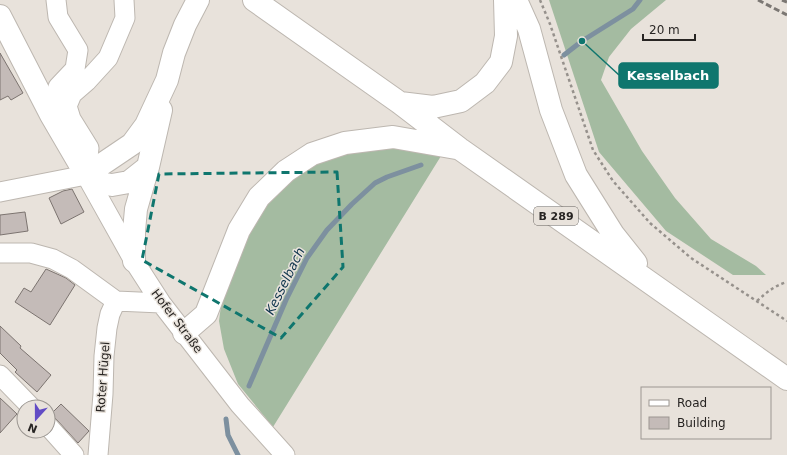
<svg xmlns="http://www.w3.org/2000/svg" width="787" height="455" viewBox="0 0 787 455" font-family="'DejaVu Sans',sans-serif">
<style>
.forest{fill:#a4bba1}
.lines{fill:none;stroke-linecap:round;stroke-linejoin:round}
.stream{stroke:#7d909f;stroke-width:5}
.building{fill:#c4bbb8;stroke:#7c7470}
.minor-casing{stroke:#bdb7b0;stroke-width:21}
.highway-casing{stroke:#bdb7b0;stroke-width:24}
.path{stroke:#96918c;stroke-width:2.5;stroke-dasharray:3 3;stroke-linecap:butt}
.minor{stroke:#fff;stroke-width:19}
.highway{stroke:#fff;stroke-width:22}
.rail{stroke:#7b7773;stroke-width:3;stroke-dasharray:6 3;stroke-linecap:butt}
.marked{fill:none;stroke:#0f766e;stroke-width:3;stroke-dasharray:8 5;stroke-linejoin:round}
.labels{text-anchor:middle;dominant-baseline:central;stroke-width:3;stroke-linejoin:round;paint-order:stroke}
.shield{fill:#e8e2db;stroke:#625e5a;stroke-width:1}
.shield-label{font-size:11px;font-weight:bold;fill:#282523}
.street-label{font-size:12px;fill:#282523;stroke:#e8e2db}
.water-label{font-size:13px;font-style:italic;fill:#0e344c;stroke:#e8e2db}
.leader{fill:none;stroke:#0f766e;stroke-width:1.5}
.callout-dot{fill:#0f766e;stroke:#e8e2db;stroke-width:1.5}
.callout{fill:#0f766e;stroke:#0f766e;stroke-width:1.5}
.callout-label{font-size:13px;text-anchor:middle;font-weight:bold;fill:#fff}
</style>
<rect width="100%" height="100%" fill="#e8e2db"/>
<path class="forest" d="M549 0H666L631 29 609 57 601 80 642 151 675 198 711 239 756 266 766 275H733L666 231 599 152Z
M409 146 441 156 273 427 238 384 224 349 219 321 223 290 260 210 288 182 332 155Z"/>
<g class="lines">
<path class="stream" d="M564 55 582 41 633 9 640 0
M249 386 286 300 307 258 327 230 352 204 375 183 387 177 421 165
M226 419 228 435 238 455"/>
</g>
<path class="building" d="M0 53 23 93 11 100 8 96 0 100Z
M72 189 84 212 61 224 49 198 63 191Z
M25 212 28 231 0 235V215Z
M46 269 66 278 75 285 50 325 15 302 24 288 31 292Z
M0 326 21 346 20 348 51 375 37 392 15 372 17 370 0 353Z
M0 398 17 414 0 433Z
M61 404 89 431 78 443 56 419 50 415Z"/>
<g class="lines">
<g class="minor-casing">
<path id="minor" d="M51 115 58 87 75 69 78 50 58 17 56 0
M86 175 134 261 161 303 240 405 285 455
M86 175 89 148 71 119 67 106 72 94 87 81 108 58 125 18 124 0
M0 192 86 175
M0 253H31L53 259 72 269 116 301 161 303
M0 375 31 407
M48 426 74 455
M98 455 103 394 104 356 107 328 110 314 116 301"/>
</g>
<g class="highway-casing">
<path id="highway" d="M254 0 400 103 460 149 787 379
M516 0 529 29 551 110 576 175 613 234 636 263
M0 16 51 115 86 175 99 183 112 185 129 182 148 167
M400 103 433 107 461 101 485 83 501 62 506 36 505 0
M86 175 132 144 146 125 167 80 174 53 185 25 198 0
M134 261V231L136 209 148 167 161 110
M184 333 206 314 239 230 259 197 286 171 312 154 345 143 393 137 456 148"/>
</g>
<path class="path" d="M540 0 550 24 593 150 613 181 650 223 691 258 787 321
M757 301C767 292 774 286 787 282"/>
<use href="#minor" class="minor"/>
<use href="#highway" class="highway"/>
<path class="rail" d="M758 0 787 15
M782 0 787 2"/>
</g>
<path class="marked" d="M337 172 343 267 281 338 142 260 159 174Z"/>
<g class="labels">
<rect class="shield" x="534" y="207" width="44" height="18" rx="3"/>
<g class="shield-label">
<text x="556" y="216">B 289</text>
</g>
<g class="street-label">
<text transform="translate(177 321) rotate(53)">Hofer Straße</text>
<text transform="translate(103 377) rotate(-86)">Roter Hügel</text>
</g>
<g class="water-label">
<text transform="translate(285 281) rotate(-64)">Kesselbach</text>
</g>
</g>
<path class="leader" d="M582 41L619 75"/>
<circle class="callout-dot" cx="582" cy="41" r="4"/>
<rect class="callout" x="619" y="63" width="99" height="25" rx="4"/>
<g class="callout-label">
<text x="668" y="80">Kesselbach</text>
</g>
<rect x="641" y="387" width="130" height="52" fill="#e8e2db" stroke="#9b9691"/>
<rect x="649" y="400" width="20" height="6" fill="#ffffff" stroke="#9b9691"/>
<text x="677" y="407" font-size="12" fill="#282523">Road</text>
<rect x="649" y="417" width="20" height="12" fill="#c4bbb8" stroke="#9b9691"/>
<text x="677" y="427" font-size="12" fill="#282523">Building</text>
<g transform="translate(36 419) rotate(201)"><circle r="19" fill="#e8e2db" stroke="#9b9691"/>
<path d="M0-3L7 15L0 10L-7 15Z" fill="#624cc5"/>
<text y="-6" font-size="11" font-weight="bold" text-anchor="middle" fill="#282523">N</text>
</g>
<path d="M643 34v6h52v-6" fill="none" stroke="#282523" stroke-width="2"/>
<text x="649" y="34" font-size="12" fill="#282523" stroke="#e8e2db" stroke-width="3" paint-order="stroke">20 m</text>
</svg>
